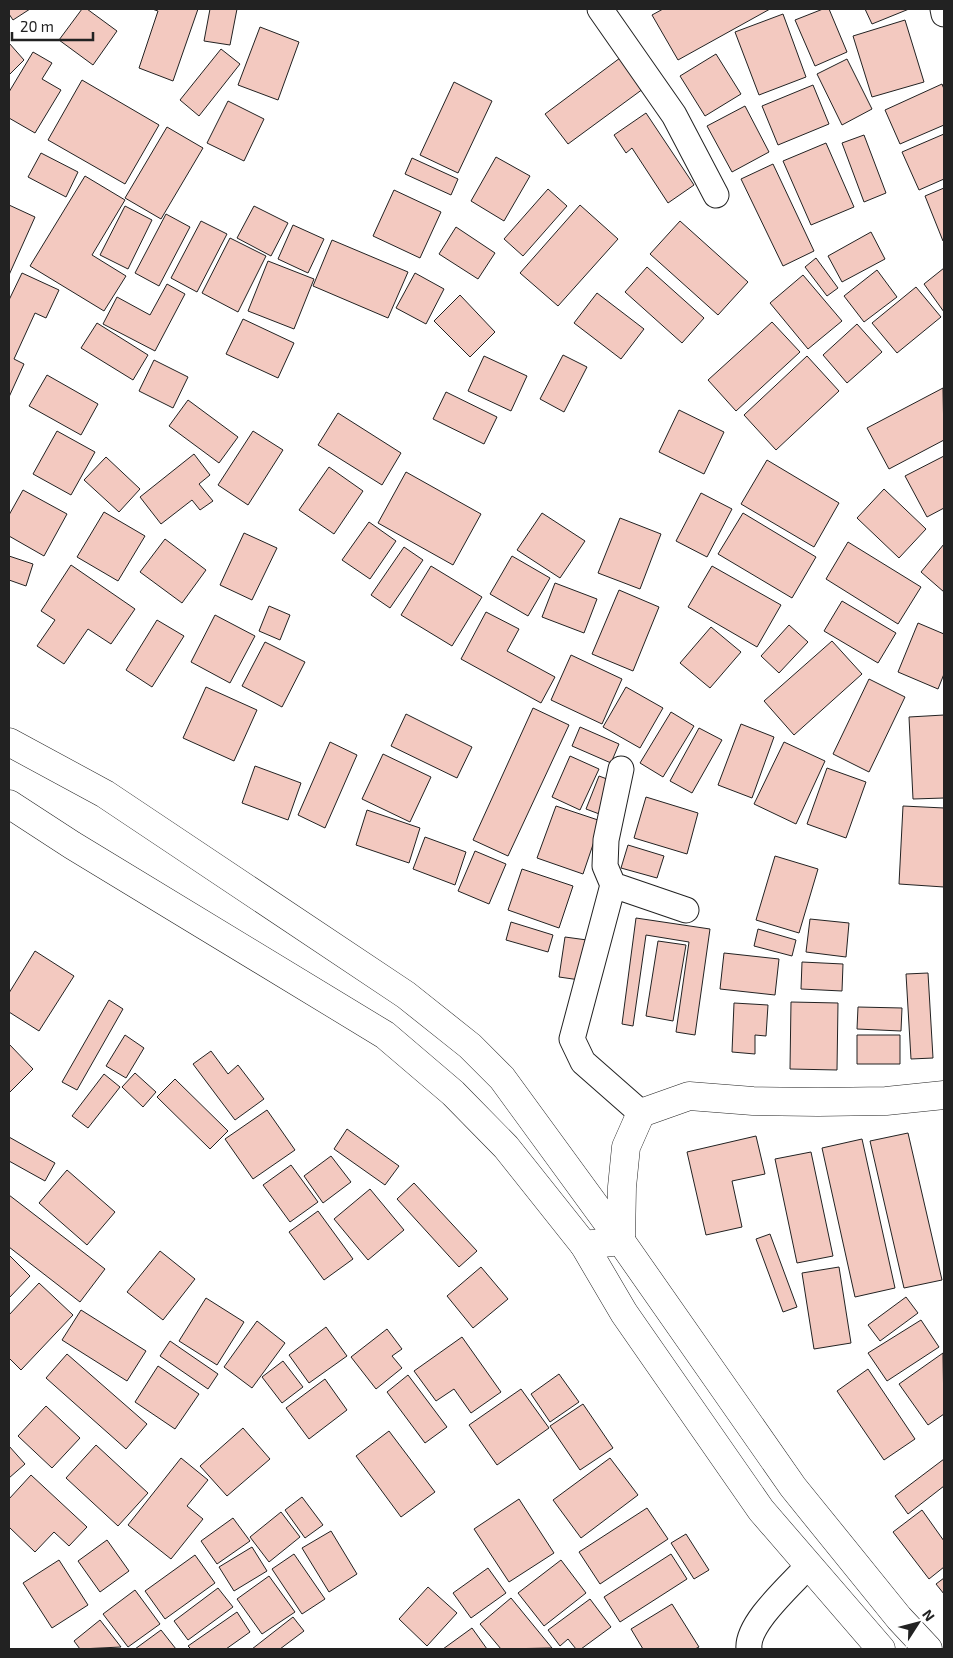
<svg xmlns="http://www.w3.org/2000/svg" width="953" height="1658" viewBox="0 0 953 1658" font-family="'Exo 2',sans-serif">
<style>
.building{fill:#f3c9c0;stroke:#222}
.lines{fill:none;stroke-linecap:round;stroke-linejoin:round}
.minor-casing{stroke:#222;stroke-width:27}
.tertiary-casing{stroke:#222;stroke-width:29}
.primary-casing{stroke:#222;stroke-width:29}
.minor{stroke:#fff;stroke-width:25}
.tertiary{stroke:#fff;stroke-width:28}
.primary{stroke:#fff;stroke-width:28}
</style>
<rect width="100%" height="100%" fill="#fff"/>
<path class="building" d="M9 9H30L13 20 9 14Z
M82 9H87L117 31 93 65 59 40Z
M152 9H198L173 81 139 68 158 11Z
M210 9H237L230 45 204 41Z
M663 9H770L678 60 652 15Z
M823 9H829L847 52 815 66 795 20Z
M865 9H909L872 24Z
M783 14 806 77 759 95 735 32Z
M905 20 924 82 872 97 853 36Z
M260 27 299 42 278 100 238 85Z
M9 43 24 60 9 75Z
M221 49 240 64 199 116 180 100Z
M33 52 52 63 42 79 61 90 35 133 9 118V92Z
M716 54 741 94 705 116 680 76Z
M624 55 647 86 568 144 545 114Z
M847 59 872 109 842 125 817 74Z
M82 80 159 125 125 184 48 140Z
M454 82 492 101 458 173 420 155Z
M942 84 944 89V125L900 144 885 110Z
M813 85 829 124 778 145 762 106Z
M228 101 264 119 244 161 207 143Z
M745 106 769 152 732 172 707 126Z
M646 113 694 185 668 203 632 148 626 153 614 135Z
M167 127 203 148 161 219 125 198Z
M944 134V179L919 190 902 152Z
M864 135 886 193 864 202 842 143Z
M826 143 854 207 811 225 783 161Z
M41 153 78 172 66 197 28 177Z
M496 157 530 176 504 221 471 201Z
M412 158 458 179 451 195 405 174Z
M773 164 814 251 783 266 741 179Z
M85 176 125 200 92 255 126 276 104 311 30 266Z
M944 188V240L943 241 925 196Z
M548 189 567 206 523 256 504 239Z
M394 190 441 212 420 258 373 236Z
M9 205 35 217 9 275Z
M580 205 618 239 558 306 520 273Z
M125 206 152 220 128 269 100 255Z
M254 206 288 223 271 256 237 238Z
M166 214 190 227 159 286 135 273Z
M201 221 227 234 197 292 171 278Z
M680 221 748 282 718 315 650 254Z
M293 225 324 239 308 273 278 259Z
M456 227 495 253 478 279 439 254Z
M871 232 885 259 842 282 828 256Z
M230 238 266 256 238 312 202 293Z
M332 240 408 272 388 318 313 286Z
M816 258 838 288 827 296 805 267Z
M268 261 314 279 294 329 248 311Z
M647 267 704 318 682 343 625 292Z
M944 268V312L924 284Z
M877 270 897 297 864 322 844 296Z
M22 273 59 290 46 318 35 313 14 359 24 364 9 397V300Z
M415 273 444 289 426 324 396 308Z
M803 275 842 321 808 349 770 303Z
M167 284 185 294 155 351 103 324 117 297 150 315Z
M916 287 941 317 897 353 872 323Z
M597 293 644 329 621 359 574 323Z
M460 295 495 332 470 357 434 321Z
M243 319 294 343 278 378 226 354Z
M772 322 800 352 736 411 708 380Z
M97 323 148 355 133 380 81 348Z
M857 324 882 352 847 383 823 355Z
M563 355 587 367 564 412 540 399Z
M484 356 527 376 511 411 468 391Z
M807 356 839 391 776 450 744 415Z
M154 360 188 377 173 408 139 391Z
M47 375 98 404 81 435 29 406Z
M943 388 944 440 889 469 867 428Z
M446 392 497 417 484 444 433 419Z
M188 400 238 437 219 463 169 426Z
M679 410 724 432 704 474 659 452Z
M338 413 401 453 382 485 318 445Z
M57 431 95 452 71 495 33 474Z
M253 431 283 450 248 505 218 485Z
M194 454 210 475 199 484 213 501 200 510 192 500 161 524 140 497Z
M944 456V508L927 517 905 476Z
M106 457 140 489 119 512 84 480Z
M767 460 839 503 814 547 741 504Z
M329 467 363 491 334 534 299 510Z
M406 472 481 514 453 565 378 523Z
M884 489 926 529 899 558 857 518Z
M23 490 67 514 44 556 9 536V515Z
M701 493 732 509 707 557 676 541Z
M104 512 145 536 118 581 77 557Z
M542 513 585 541 560 578 517 550Z
M743 513 816 557 792 598 718 554Z
M620 518 661 534 640 589 598 573Z
M369 522 396 541 370 579 342 560Z
M244 533 277 548 252 600 220 585Z
M165 539 206 570 182 603 140 572Z
M848 542 921 587 898 624 826 579Z
M944 544V592L921 572Z
M404 547 423 560 390 608 371 595Z
M9 556 33 564 26 586 9 580Z
M512 556 550 578 528 616 490 594Z
M71 565 135 609 111 644 88 629 64 664 37 646 55 620 41 611Z
M431 566 482 597 452 646 401 615Z
M712 566 781 605 757 647 688 607Z
M555 583 597 599 584 633 542 617Z
M619 590 659 607 633 671 592 654Z
M842 601 896 633 878 663 824 631Z
M269 606 290 615 280 640 259 631Z
M486 612 519 629 507 651 555 677 541 703 461 659Z
M215 615 255 636 230 683 191 662Z
M157 620 184 636 152 687 126 670Z
M918 623 944 634V674L938 689 898 672Z
M789 625 808 642 779 673 761 656Z
M711 627 741 652 710 688 680 663Z
M832 641 862 674 794 735 764 701Z
M265 642 305 662 282 707 242 686Z
M571 655 622 679 602 724 551 700Z
M869 679 905 697 869 772 833 754Z
M206 687 257 710 234 761 183 738Z
M626 687 663 708 640 748 603 727Z
M533 708 569 725 508 856 473 840Z
M671 712 694 726 663 777 640 763Z
M406 714 472 747 457 778 391 746Z
M944 715V798L913 799 909 717Z
M741 724 774 737 752 798 718 785Z
M580 727 619 744 611 763 572 746Z
M699 728 722 740 692 793 670 781Z
M330 742 357 755 325 828 298 815Z
M784 742 825 761 796 824 754 804Z
M383 754 431 777 410 822 362 799Z
M570 756 599 769 580 810 552 797Z
M255 766 301 783 288 820 242 803Z
M827 768 866 782 846 838 807 824Z
M599 776 615 782 602 815 586 809Z
M646 797 698 813 687 854 634 838Z
M556 806 601 821 583 874 537 858Z
M903 806 944 808V887L899 884Z
M367 810 420 828 409 863 356 845Z
M425 837 466 852 455 885 413 869Z
M628 845 664 856 657 878 621 868Z
M475 851 506 864 489 904 458 891Z
M775 856 818 869 799 933 756 920Z
M522 869 573 886 559 928 508 910Z
M636 918 710 929 695 1035 676 1032 689 942 646 935 633 1026 622 1024Z
M810 919 849 923 846 957 806 952Z
M511 922 553 935 548 952 506 940Z
M758 929 796 940 792 956 754 946Z
M565 937 587 940 580 980 559 977Z
M658 941 686 945 673 1021 646 1016Z
M35 951 74 976 39 1031 9 1012V993Z
M724 953 779 959 775 995 720 989Z
M802 962 843 964 842 991 801 989Z
M928 973 933 1058 911 1059 906 974Z
M109 1000 123 1009 77 1090 62 1082Z
M791 1002 838 1003 837 1070 790 1069Z
M734 1003 768 1005 766 1036 755 1035V1054L732 1052Z
M858 1007 902 1008 901 1031 857 1029Z
M125 1035 144 1048 126 1078 106 1066Z
M857 1035H900V1064H857Z
M9 1044 33 1069 9 1093Z
M211 1051 228 1074 238 1065 264 1099 235 1120 193 1064Z
M135 1073 156 1092 143 1107 122 1087Z
M104 1074 120 1087 88 1128 72 1116Z
M175 1079 228 1131 210 1149 157 1097Z
M267 1110 295 1150 253 1179 225 1139Z
M347 1129 399 1166 385 1185 334 1149Z
M908 1133 942 1280 904 1288 870 1141Z
M756 1136 765 1174 732 1181 742 1227 706 1235 687 1152Z
M9 1137 55 1163 45 1181 9 1161Z
M862 1139 895 1288 855 1297 822 1148Z
M811 1152 833 1256 797 1263 775 1159Z
M331 1156 351 1182 323 1203 304 1176Z
M291 1165 318 1202 290 1222 263 1185Z
M67 1170 115 1212 87 1245 39 1203Z
M414 1183 477 1251 459 1267 397 1199Z
M370 1189 404 1230 368 1260 334 1219Z
M9 1195 105 1269 80 1302 9 1247Z
M318 1211 353 1259 324 1280 289 1232Z
M770 1234 797 1307 783 1312 756 1239Z
M160 1251 195 1279 163 1320 127 1292Z
M9 1255 30 1276 9 1298Z
M481 1267 508 1299 473 1328 447 1296Z
M839 1267 851 1343 814 1349 802 1273Z
M39 1283 73 1315 21 1370 9 1358V1315Z
M906 1297 918 1313 880 1341 868 1325Z
M206 1298 244 1322 217 1365 179 1341Z
M81 1310 146 1351 127 1381 62 1340Z
M921 1320 939 1347 887 1381 868 1353Z
M257 1321 285 1343 252 1388 224 1367Z
M326 1327 347 1356 309 1383 289 1355Z
M387 1329 402 1349 392 1356 402 1368 376 1389 351 1357Z
M462 1337 501 1392 471 1413 454 1389 436 1401 414 1371Z
M170 1341 218 1374 208 1389 160 1356Z
M943 1353 944 1414 928 1425 899 1384Z
M67 1354 147 1424 126 1449 46 1378Z
M283 1361 303 1387 282 1403 262 1377Z
M158 1366 199 1394 175 1429 135 1402Z
M868 1369 915 1439 884 1460 837 1391Z
M559 1374 579 1402 550 1422 531 1394Z
M408 1375 447 1427 425 1443 387 1392Z
M325 1379 347 1410 309 1439 286 1408Z
M521 1389 549 1428 497 1465 469 1425Z
M583 1404 613 1448 580 1470 550 1426Z
M46 1406 80 1438 52 1468 18 1436Z
M243 1428 270 1459 227 1496 200 1466Z
M389 1431 435 1492 401 1517 356 1456Z
M96 1445 148 1493 118 1526 66 1478Z
M9 1446 25 1464 9 1478Z
M181 1458 208 1480 187 1506 203 1519 171 1559 128 1525Z
M610 1458 638 1495 581 1538 553 1500Z
M944 1459V1486L908 1514 895 1496Z
M31 1475 87 1527 69 1546 54 1532 35 1552 9 1527V1499Z
M302 1497 323 1525 305 1538 285 1510Z
M519 1499 554 1553 509 1582 474 1529Z
M647 1508 668 1539 600 1584 579 1552Z
M922 1510 944 1541V1567L929 1579 893 1532Z
M281 1512 300 1537 269 1562 250 1537Z
M233 1518 250 1541 217 1564 201 1541Z
M331 1531 357 1574 329 1592 302 1548Z
M686 1534 709 1570 694 1579 671 1543Z
M107 1540 129 1571 100 1592 78 1561Z
M252 1547 267 1571 234 1591 219 1567Z
M294 1554 325 1599 302 1614 272 1569Z
M671 1554 687 1579 620 1622 604 1597Z
M195 1555 215 1583 165 1619 145 1591Z
M59 1560 88 1605 52 1628 23 1583Z
M561 1560 586 1593 544 1626 518 1593Z
M488 1568 506 1593 471 1618 453 1593Z
M269 1576 295 1612 262 1634 237 1599Z
M944 1578V1594L936 1584Z
M428 1587 457 1613 427 1646 399 1619Z
M218 1588 233 1607 188 1640 174 1621Z
M135 1590 160 1624 128 1647 103 1614Z
M511 1598 552 1648 501 1649 480 1624Z
M590 1599 611 1627 581 1649H576L568 1639 560 1646 548 1630Z
M672 1604 699 1647 695 1649H643L631 1629Z
M237 1612 250 1632 226 1649H191L188 1646Z
M293 1617 304 1631 280 1649H252Z
M100 1620 121 1647 80 1649 74 1641Z
M472 1628 487 1649H443Z
M161 1630 176 1649H135Z"/>
<g class="lines">
<g class="minor-casing">
<path id="minor" d="M600 9 674 115 716 195
M943 9 944 14
M621 769 606 840 605 866 613 885 572 1039 583 1062 641 1113
M613 885 686 910
M749 1649C746 1624 792 1584 808 1566"/>
</g>
<g class="tertiary-casing">
<path id="tertiary" d="M584 1245 621 1241 622 1187 626 1147 641 1113 689 1096 753 1101 818 1102 886 1101 944 1095"/>
</g>
<g class="primary-casing">
<path id="primary" d="M9 742 105 794 406 995 470 1046 502 1078 621 1241 793 1487 899 1618 928 1649
M9 804 72 845 385 1035 453 1093 506 1147 584 1245 624 1313 761 1510 881 1649"/>
</g>
<use href="#minor" class="minor"/>
<use href="#tertiary" class="tertiary"/>
<use href="#primary" class="primary"/>
</g>
<rect width="953" height="1658" fill="none" stroke="#222222" stroke-width="20"/>
<g transform="translate(918 1623) rotate(54)" stroke="#ffffff" stroke-width="4" paint-order="stroke">
<path d="M0-4L9 19L0 12L-9 19Z" fill="#222222"/>
<text y="-8" font-size="14" font-weight="bold" text-anchor="middle" fill="#222222">N</text>
</g>
<path d="M12 32v8h81v-8" fill="none" stroke="#222222" stroke-width="2.5"/>
<text x="20" y="32" font-size="15" fill="#222222" stroke="#ffffff" stroke-width="4" paint-order="stroke">20 m</text>
</svg>
